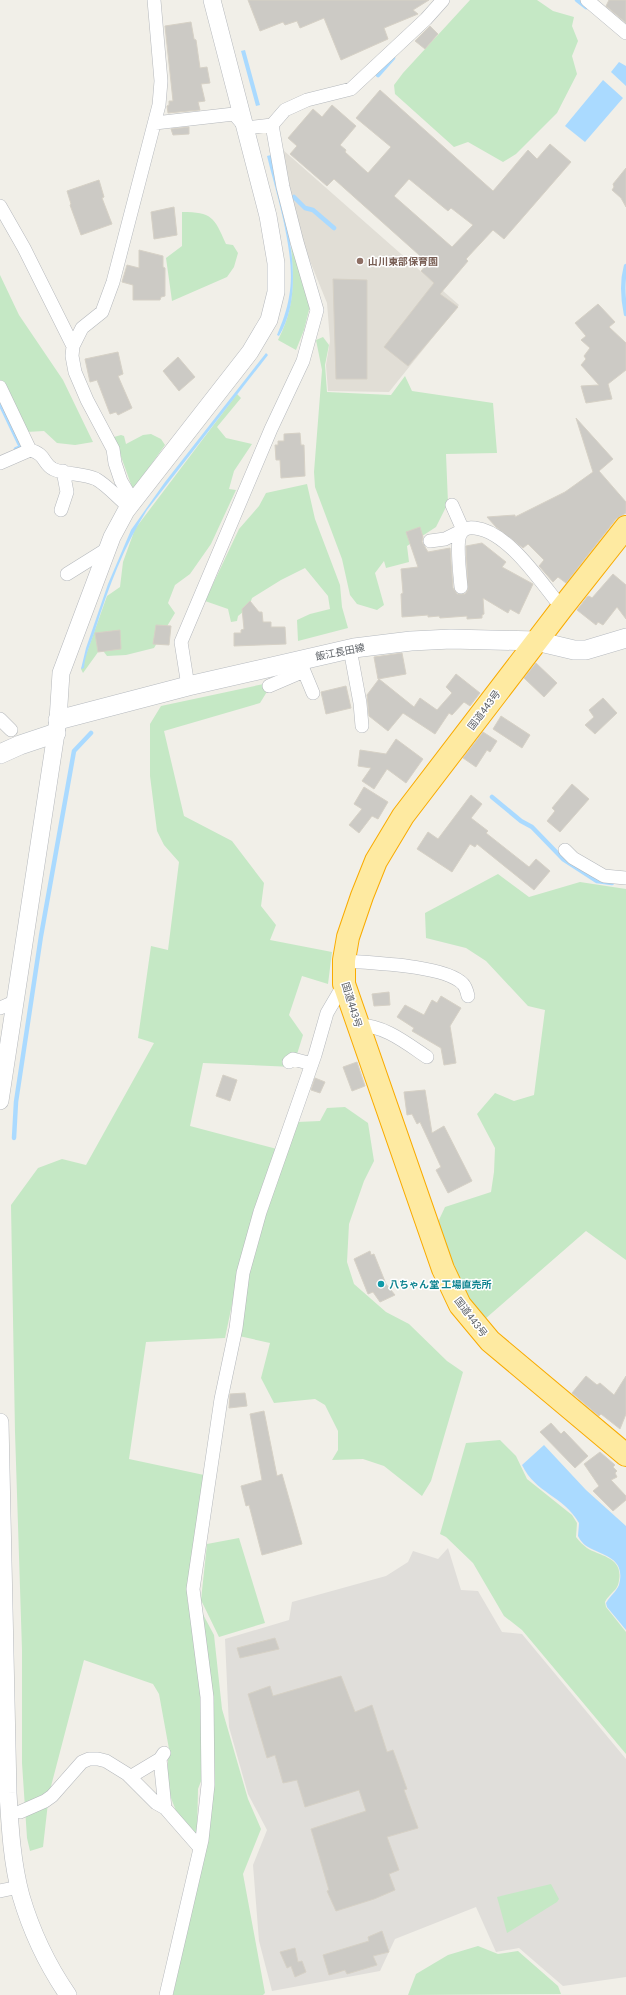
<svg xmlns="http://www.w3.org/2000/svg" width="626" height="1995" viewBox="0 0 626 1995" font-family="Roboto,'Noto Sans JP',sans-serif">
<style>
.industrial{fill:#e0deda}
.education{fill:#e1ded6}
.green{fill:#c5e8c5}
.water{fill:#aadaff}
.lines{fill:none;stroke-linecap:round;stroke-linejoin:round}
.stream{stroke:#aadaff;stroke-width:4.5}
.building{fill:#cccac5;stroke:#d6d1c6;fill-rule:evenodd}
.minor-casing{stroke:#b5b8bc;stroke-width:14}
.tertiary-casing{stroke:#b5b8bc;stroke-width:18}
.secondary-casing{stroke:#b6babf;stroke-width:20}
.trunk-casing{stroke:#f9ab00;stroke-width:24}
.minor{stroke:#fff;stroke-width:13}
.tertiary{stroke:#fff;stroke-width:17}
.secondary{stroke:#fff;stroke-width:19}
.trunk{stroke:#feeaa1;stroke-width:22}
.education-dot{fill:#8d6e63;stroke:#fff;stroke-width:1.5}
.culture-dot{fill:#0f9aa8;stroke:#fff;stroke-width:1.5}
.labels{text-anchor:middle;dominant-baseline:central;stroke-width:3;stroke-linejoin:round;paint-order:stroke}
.education-label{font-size:10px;font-weight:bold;fill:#785e54;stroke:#fff;text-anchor:start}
.street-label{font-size:10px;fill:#5f6368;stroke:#fff}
.culture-label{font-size:10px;font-weight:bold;fill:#0d838f;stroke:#fff;text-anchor:start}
</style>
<rect width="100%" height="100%" fill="#f1efe8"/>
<path class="industrial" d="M448 1548 461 1590 478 1591 502 1632 522 1634 626 1759V1977L563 1986 519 1948 496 1952 476 1907 395 1939 380 1971 272 1991 259 1941 253 1865 267 1830 248 1794 229 1727 225 1639 289 1620 292 1602 386 1576 408 1562 413 1551 438 1559Z"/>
<path class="education" d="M283 150 459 305 389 392 328 391 326 365 330 341 327 303 293 219 286 181Z"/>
<path class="green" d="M470 0H537L553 11 574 17 572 26 578 41 572 56 577 74 557 113 516 154 503 162 468 142 454 147 395 94 394 85 403 73Z
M182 212C212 212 214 217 226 244L233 245 238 253 234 267 227 277 172 301 166 258 182 246Z
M291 245 310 306 304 330 296 350 278 340C295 307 294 282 291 245Z
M0 275 19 315 63 380 93 442 75 445 57 443 44 431 26 432 6 388 0 380Z
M323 337 329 345 325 365 327 392 391 395 405 376 412 391 493 403 497 453 446 454 448 503 436 527 407 546 409 562 386 568 384 561 375 573 384 605 377 610 357 604 350 595 342 559 315 487 314 472 322 370 316 340Z
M237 394 241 398 217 427 226 438 252 444 234 471 229 489 236 490 211 544 190 574 175 585 168 603 175 613 154 648 126 655 107 656 101 648 83 673 81 669 107 596 120 587 123 562 135 529Z
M151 434 161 439 165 445 133 490 114 437 121 435 124 436 126 444 143 435Z
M307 484 315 519 340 585 342 607 348 628 298 641 297 620 310 614 330 609 328 596 305 568 281 580 252 598 249 607 238 616 237 621 231 622 228 609 205 601 239 529 259 506 266 493Z
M273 682 260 703 164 731 184 816 232 841 264 883 261 906 276 925 270 940 332 952 328 984 302 976 289 1015 303 1035 293 1067 203 1063 190 1126 277 1149 245 1242 225 1338 146 1342 129 1459 204 1475 187 1597 200 1676 203 1776 198 1789 197 1835 176 1811 166 1785 169 1749 159 1694 153 1684 84 1660 49 1794 43 1847 30 1851 27 1838 22 1763V1650L15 1432 11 1205 38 1168 62 1159 86 1165 154 1043 138 1038 151 946 168 950 179 862 164 845 157 831 150 776V724L161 706Z
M498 874 529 897 580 882 626 889V1260L586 1231 485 1319 462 1288 438 1222 445 1207 491 1192 494 1172 495 1148 477 1114 495 1093 514 1101 534 1095 545 1010 528 1006 486 961 466 948 426 938 425 913Z
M345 1107 368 1123 374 1161 364 1181 349 1224 347 1262 354 1284 386 1312 409 1324 447 1361 463 1372 431 1481 422 1496 384 1466 363 1459 332 1460 338 1450V1431L325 1405 315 1399 274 1403 261 1378 270 1343 239 1336 252 1257 297 1122 320 1121 327 1108Z
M500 1440 516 1456 527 1479 572 1515 577 1523 576 1537C579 1541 583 1545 587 1548 601 1557 626 1557 618 1585 615 1592 608 1595 605 1602L606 1607 626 1632V1754L522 1630 504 1616 473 1563 446 1537 440 1534 466 1443Z
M239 1538 265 1623 219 1637 201 1600 207 1544Z
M198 1605 214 1635 222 1709 248 1799 261 1829 243 1874 265 1993 263 1995H173L205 1843Z
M551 1884 559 1899 557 1902 507 1933 497 1897Z
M478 1946 498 1954 518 1951 558 1986 561 1994 408 1995 416 1974 448 1955Z"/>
<path class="water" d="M245 50 260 105 256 106 241 51Z
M619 62 626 66V86L611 72Z
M603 80 623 98 585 142 565 126Z
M271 155C283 208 309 287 279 336L277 335C282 323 287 310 289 297 297 257 277 196 267 156Z
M266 353 268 355 147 510C124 546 109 586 96 627 92 641 85 654 84 668L81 669 86 648 108 584 131 530 165 482Z
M544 1445 586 1490 626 1526V1630L607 1607 606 1603C610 1596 616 1592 619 1585 626 1558 604 1556 588 1547 584 1545 580 1540 578 1536L579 1523C563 1495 536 1494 522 1465Z"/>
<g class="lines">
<path class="stream" d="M577 0 586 7
M378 75 393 58
M294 197 305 208 313 210 334 228
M626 266C622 281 623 299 626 314
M0 403 21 447 16 449
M492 797 521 821 532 827 563 859 597 881 612 883
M14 1138 16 1102 41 936 74 751 91 733"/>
</g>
<path class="building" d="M248 0H429L413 10 418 14 384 28 388 39 341 60 324 18 300 28 297 21 285 25 283 22 260 31Z
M609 0H626V23L606 6Z
M191 22 194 39 196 40 200 68 207 67 210 83 201 84 205 101 198 102 200 110 168 113 167 106 169 105V101H173L165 26Z
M430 26 438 34 425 49 415 41Z
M380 90 493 191 528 150 537 159 550 144 571 162 504 239 493 230 466 259 468 261 440 294 458 307 408 366 384 347 434 283 421 271 428 263 334 179 327 186 290 154 297 146 288 138 313 109 322 117 332 105 356 126 340 145 346 150 345 152 368 173 391 147 356 118ZM409 179 448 211 451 208 473 225 452 247 394 196Z
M189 127V134L173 135 171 129Z
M626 168V207L621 198 612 190 614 187 613 184Z
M99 180 104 197 102 198 112 224 81 235 70 205 71 204 67 191Z
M174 207 177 235 154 239 151 212Z
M139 250 163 256V267L165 268V296L161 297 160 300H133V285L122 282 127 265 139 268Z
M333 279 367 280V379H336Z
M598 304 615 322 609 327 626 343V370L608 384 612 399 586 403 581 386 599 385 581 365 586 359 584 356 590 348 581 340 586 336 575 323Z
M118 352 123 374 118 376 132 408 118 415 116 412 110 414 97 380 90 382 85 359Z
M178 357 195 377 179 391 163 371Z
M576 418 613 459 599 471 626 502V513L616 519 566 583 558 577 553 582 539 566 544 560 528 544 523 548 496 527 487 517 515 515V517L565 492 593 472Z
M300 433 301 445H304L305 476 281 478 280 460H276L275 445H278V441H284V434Z
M420 527 423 537 422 542 428 552 450 548 453 588 457 594H465L468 590 466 546 482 543 506 562 502 567 533 584 519 614 510 609 508 613 483 598 484 614 482 615V618L467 619V616L440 618 439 616 428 617V615L402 617 401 594 403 593 401 569 418 567 406 532Z
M613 574 626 585V619L617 607 603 625 598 622 596 625 577 610 587 597 589 596 592 598Z
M250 601 259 612H262L263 622H271V627H285L286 644 234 646V633H241V630L244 629 242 609Z
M156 625 171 626 169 645 153 644Z
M120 630 121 649 98 652 95 633Z
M402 653 406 674 378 679 374 657Z
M536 663 557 683 544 697 524 678Z
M456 674 480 693 470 706 464 702 452 715 449 713 435 734 403 713 388 731 369 716 367 695 379 679 414 707 420 698 437 710 452 693 446 687Z
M346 686 351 708 326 714 321 692Z
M603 698 617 713 595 734 585 725 594 717 589 710Z
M501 716 530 735 522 748 493 729Z
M483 732 497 741 490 752 487 750 476 767 463 758Z
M396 739 423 759 406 783 387 769 374 789 362 781 371 768 358 766 360 750 386 754Z
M572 784 589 799 560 832 547 821 555 811 552 808Z
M364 787 388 802 378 819 372 816 359 833 349 825 362 809 354 804Z
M471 795 482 804 471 818 488 831 486 833 529 867 536 859 550 871 534 890 477 844 475 847 470 844 452 872 417 849 428 832 438 839Z
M389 992 390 1005 374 1006 372 994Z
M441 996 461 1008 450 1026 456 1063 444 1065 441 1048 412 1031 414 1028 397 1017 405 1005 424 1015 432 1000 437 1003Z
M357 1062 365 1086 352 1091 343 1067Z
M223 1075 237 1080 230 1101 216 1096Z
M315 1078 325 1082 320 1093 311 1090Z
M425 1090 432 1133 444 1126 472 1181 448 1193 436 1170 441 1167 420 1122 417 1124 412 1114 407 1115 404 1092Z
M370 1251 371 1255 374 1254 386 1284 395 1295 380 1302 373 1292 368 1294 354 1259Z
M586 1376 597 1385 600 1383 614 1395 626 1376V1414L620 1429 601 1414 599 1416 572 1393Z
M245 1393 247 1406 229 1408 230 1394Z
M264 1411 277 1476 282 1474 302 1544 262 1555 249 1505 246 1506 241 1486 262 1480 250 1414Z
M551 1423 561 1434 564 1431 588 1456 575 1468 540 1432Z
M600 1452 615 1465 613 1467 617 1471 615 1473 617 1477 611 1480 626 1496V1500L613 1511 593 1491 599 1486 584 1464Z
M275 1638 279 1649 240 1658 237 1648Z
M341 1676 355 1712 372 1705 387 1752 393 1750 407 1789 404 1790 418 1828 387 1837 399 1870 389 1874 395 1890 374 1899 336 1911 327 1891 329 1890 311 1829 366 1811 359 1790 305 1807 297 1780 283 1783 275 1755 267 1758 248 1694 270 1686 273 1696Z
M382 1931 389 1952 373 1956 377 1965 347 1974 345 1970 329 1975 323 1955 369 1941 368 1937Z
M295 1948 298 1962 302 1961 306 1972 295 1977 291 1966 287 1968 280 1952Z"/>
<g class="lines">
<g class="minor-casing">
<path id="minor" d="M587 0 626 33
M155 123 234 114 246 128 272 125
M0 206 24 248 73 346
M0 387 30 450 0 463
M30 450C46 454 43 464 53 469 66 475 83 473 96 479 108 486 118 498 129 507
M133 501 121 481 115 463 113 449 87 400 75 372 72 356 73 346 82 328 102 312 113 282 159 105 161 81 154 0
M61 510 67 492 63 471
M430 541 445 539 463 530 452 505
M67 574 107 549
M461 587C460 576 456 544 460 535 463 528 469 527 475 528 509 532 541 583 562 608
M350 649 360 703 362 726
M301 664 313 693
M188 686 181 642 271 429 303 361 317 310 297 242 283 187 272 125 285 110 307 100 351 89 426 19 443 0
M269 686 304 671
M0 719 11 730
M565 850 573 858 604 876 626 878
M344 961C370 963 445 965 463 984 466 987 467 992 468 996
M0 1008 14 1002
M358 1025C384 1025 406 1043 427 1057
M289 1062 293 1059 312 1064
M160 1759 165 1808
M130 1777 160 1759 164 1753
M20 1812 45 1801 52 1796 82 1762 89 1759H98L106 1761 127 1774 156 1803 165 1808 200 1848
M0 1891 19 1887
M166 1995 202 1840 208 1785 207 1697 193 1589 221 1399 236 1328 243 1273 260 1212 315 1055 327 1013 344 984"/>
</g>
<g class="tertiary-casing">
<path id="tertiary" d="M0 1101 58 720 61 673 112 537 126 511 250 352 269 320 276 292V263L268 216 212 0
M0 1422 8 1793C10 1827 12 1863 21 1896 31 1930 48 1966 68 1995"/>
</g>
<g class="secondary-casing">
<path id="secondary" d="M58 720 188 686 354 648 411 641 451 639 536 641 574 650H586L626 638
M0 754 20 745 56 733"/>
</g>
<g class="trunk-casing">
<path id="trunk" d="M626 527 562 608 403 816 376 861 362 896 348 937 344 960V984L443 1269 460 1305 490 1341 626 1455"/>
</g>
<use href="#minor" class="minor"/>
<use href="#tertiary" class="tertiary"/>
<use href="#secondary" class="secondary"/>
<use href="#trunk" class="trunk"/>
</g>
<circle class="education-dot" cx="360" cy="261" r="4"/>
<circle class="culture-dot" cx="381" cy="1284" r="4"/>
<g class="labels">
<g class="education-label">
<text x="368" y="261">山川東部保育園</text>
</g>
<g class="street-label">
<text transform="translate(340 652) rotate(-11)">飯江長田線</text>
<text transform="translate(484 710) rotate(-53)">国道443号</text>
<text transform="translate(352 1005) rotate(73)">国道443号</text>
<text transform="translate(471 1317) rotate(53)">国道443号</text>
</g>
<g class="culture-label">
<text x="389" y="1284">八ちゃん堂 工場直売所</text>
</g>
</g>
</svg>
